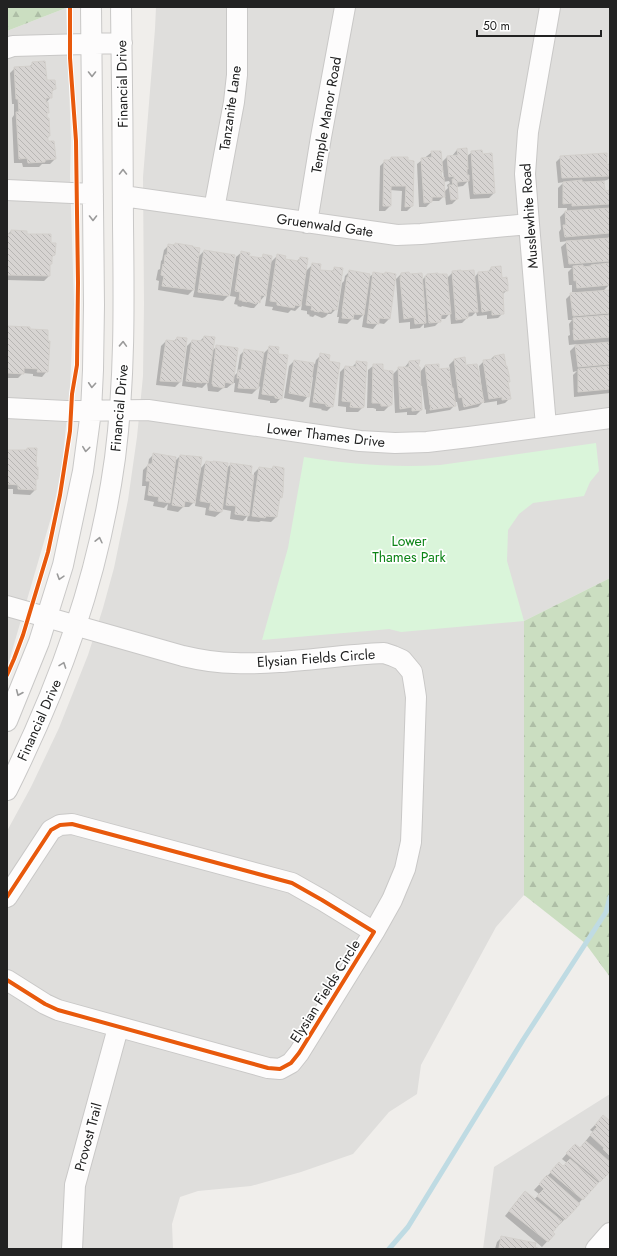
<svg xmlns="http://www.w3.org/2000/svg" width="617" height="1256" viewBox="0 0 617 1256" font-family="Jost,sans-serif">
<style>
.residential{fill:#dfdedc}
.forest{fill:url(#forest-firs)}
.park{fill:#daf5da}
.shadow{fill:#0003;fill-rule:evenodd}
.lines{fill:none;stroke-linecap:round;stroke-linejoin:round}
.stream{stroke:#bfdbe3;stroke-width:5}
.building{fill:url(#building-back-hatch);stroke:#d3d0cc}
.minor-casing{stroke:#c9c8c7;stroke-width:22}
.minor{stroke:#fdfcfc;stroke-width:20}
.cycleway-casing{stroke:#fff;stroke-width:6}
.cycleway{stroke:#e8590c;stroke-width:4}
.oneway{stroke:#9a9a9a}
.labels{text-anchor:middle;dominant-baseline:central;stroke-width:3.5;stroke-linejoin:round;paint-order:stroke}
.street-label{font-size:14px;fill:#222;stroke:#fff}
.park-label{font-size:14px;fill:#0c8416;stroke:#fff}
</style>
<defs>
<pattern id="forest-firs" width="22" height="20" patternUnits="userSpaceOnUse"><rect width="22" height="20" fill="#cbdec1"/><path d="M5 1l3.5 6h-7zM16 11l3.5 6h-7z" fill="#aebea6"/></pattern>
<pattern id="building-back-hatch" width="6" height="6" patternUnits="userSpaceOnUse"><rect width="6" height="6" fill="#d7d4d2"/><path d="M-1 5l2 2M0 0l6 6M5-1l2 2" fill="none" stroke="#b8b6b4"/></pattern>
</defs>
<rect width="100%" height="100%" fill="#f0eeeb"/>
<path class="residential" d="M156 7H610V578L524 621V895L496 927 421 1065 417 1094 389 1112 353 1154 301 1172 251 1186 198 1191 180 1197 172 1224 173 1249H7V831L31 787 59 728 88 655 103 608 114 568 128 500 137 437 143 376 144 304 143 177 155 29Z
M66 8 71 139 70 176 74 304 70 386 62 466 53 511 7 668V31Z
M610 1094V1249H483L494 1167Z"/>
<path class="forest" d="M7 7H66V8L7 31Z
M610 578V977L585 943 524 895V621Z"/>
<path class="park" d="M596 443 599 471 590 482 584 496 533 503 519 514 508 530 507 561 524 621 401 632 389 629 379 630 262 640 288 548 304 457C349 464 394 468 440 465Z"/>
<path class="shadow" d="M33 63 46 81 55 89 51 92V97L45 104 46 119H48L49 136 47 138V142L55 159 50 164H42L39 167H23L22 163H14L12 118 14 115V104H12L10 73 15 68 29 67Z
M457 150 466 157 472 152 482 155 491 154 494 193 489 198 470 199 468 181 463 186 456 187 457 199 452 204 446 205 445 195 439 201H432L426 207H419L417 164 432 152 441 163 447 157 452 156ZM443 170 444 178H441L440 173ZM449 181 450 183 447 185 448 188 444 192 443 182Z
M561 157 610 165V178L607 180 603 181 604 192 610 191V206L608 209H610V236L607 239H610V277L609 285 602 292 610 291V393L574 397 573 375 577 371 573 372 570 351 577 344 569 345 568 336 570 335 569 324 572 320H568L566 299 571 294 581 293V292H572V285H569L568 272 572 268H564L561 247 568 241 560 242 559 232 561 229 560 217 565 212H567V208H558V188L564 182 558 183 556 162Z
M391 158H407L412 206 407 211H401L402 191 390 190V206L385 211H379L380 166 385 161H388Z
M11 231 26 235 50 244 54 255 51 258V264L49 265V276L44 281 7 280V235Z
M175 244 197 258 204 251 234 256 228 296 223 301 193 297 195 288 188 295 158 290 159 281 156 280 158 270 160 269 161 261 162 260 164 250 169 245 174 246Z
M242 252 248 257 260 259 264 255 270 263 278 255 284 260 296 262 300 258 306 271 313 264 319 270 331 272 335 268 336 309 331 314H328L325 317 322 318 315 315 313 317 309 316 310 315 307 314V311L301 310 302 304 295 311 291 310 288 313 272 310 273 307 265 306 267 293 254 308H251L242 306 241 307 237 306 238 305 234 304 236 297 230 296 236 257Z
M491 268 501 279 507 290 502 295 503 313 498 318 487 319V315L477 316 476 312 472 316 467 317V318L462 323 451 324 450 313 445 319H440V321L435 326 424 328V324L420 328 410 329V322L399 323 396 279 401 274 409 275 422 280 427 275 447 278 453 272 474 278 478 273 488 272Z
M350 271 368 278 373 274 384 275 385 273 395 274 389 319 384 324 378 323 373 329 362 327 364 314 358 320 352 319 347 324 338 323 339 317H337L342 283 344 281 345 276Z
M7 327 47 371 42 377 33 376V374L23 373 18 378H7Z
M204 337 212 351 216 347 233 377 237 373 240 355 245 350 264 353 270 347 277 355 281 398 276 403H270V401L258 399 260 386 252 394 234 392 235 383H233L227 388H223L218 392 208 391 207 383 202 388 197 387 196 388 182 386 187 346 192 341 199 342Z
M177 338 186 339 180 382 175 387 156 385 161 346 166 341 173 342Z
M321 355 328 362 332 406 327 411 321 410 322 409 309 407 313 377H311L308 396 303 402 284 398 289 366 294 361 315 364 316 360Z
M494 356 509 381 507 383 510 398 505 403 497 405V401L484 403V401L478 407 459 411 457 402H454L455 405 450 410 426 414V409L425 410 422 386H420L421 410 416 415H407V412L395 413 393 374 399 368H404L409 362 417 368 420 372 425 366 438 365V370L450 369 449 365 454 360 465 366 480 390H482L479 366 484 361 490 360Z
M357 362 363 407 358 412H346V407L338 406 340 372 345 367H352Z
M374 365 391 404 384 411H376V409L373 408H367L368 370Z
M27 449 35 468 37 479 35 480V490L30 495 13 494V489H7V451H25Z
M154 454 175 461 180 456 198 474 200 475 201 468 206 462 227 468 231 464 249 476H254V473L259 468 271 470 273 467 281 497 279 499 276 517 271 522 261 521 259 522 247 521 248 515 243 521 230 519 231 511 221 509V512L215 517 205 515 206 508 195 506 196 500 189 507H183L178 512 167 510 168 504 164 508 153 506 154 502 144 500 146 486H142L143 470 148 465 149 459Z
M598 1122H610V1171L594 1187V1186L564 1220 559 1225 558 1224 552 1232 554 1234 542 1247 505 1216 520 1197 534 1200 539 1194 534 1190 554 1169 563 1168 567 1163 562 1159 570 1150 579 1149 593 1132 590 1130Z
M502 1237 534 1248 538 1249H495L497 1242Z"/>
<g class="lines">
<path class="stream" d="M389 1249 408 1227 523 1040 606 912 610 897"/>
</g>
<path class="building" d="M45 61 47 80H55L56 89 52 90V98H46V103L48 102 49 113H47V118H49L50 136H48V141H54L56 159 45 160V162L28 163 27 158 19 159 16 112H19L18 99H16L14 67 32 66V62Z
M467 148 468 169H467V175H469V181L457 182 458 199 451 200 449 185H453L452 179H454V176L449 177 447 156 458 155 457 149Z
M482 150 483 154 492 153 495 193 474 194 471 151Z
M431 151H441L443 172H441L442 177H444L445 197H432V202L424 203 421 158 432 157Z
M607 153V164H610V176L562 178 560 156Z
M391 157H408V160L414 161 413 206 405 207 406 186H391V206H383L384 160H391Z
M582 180V182L604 181 605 191 610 190V204L572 206V203L563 204V182Z
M610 208V233L565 237 563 225H566L565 211Z
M11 230 27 231V234H51V243H56L55 255 52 256V264H50V276L7 275V234H11Z
M610 238V261L569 264 566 241Z
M175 243 193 246V247L200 248 194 290 162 286 164 276 161 275 163 264 164 265 165 255H167L168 244 175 245Z
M204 250 235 255 229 296 198 292Z
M241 251 250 253 249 256 262 258 263 254 272 256 266 296 261 295 260 303 257 302 256 304 247 301V302L242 301V300H239L240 292 235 291Z
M277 254 286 256 285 259 299 261 300 257 308 258 301 306 295 305 294 308 277 305V302L270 301Z
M312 263 321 264 320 270 334 271V267L343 268 337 310 332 309 331 312H328V313L320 311 319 312 314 311V310H311L312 306 306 305Z
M610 263V285L577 288 576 280 574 281 573 266 583 265V267L591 266V265Z
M501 266 502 278 507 277 508 285V291H503L504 314 492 315V310L482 312 478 272 491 271V267Z
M349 270 370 274 364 315 354 314 353 319 342 318 343 312H342L347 277H348Z
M461 270V271L474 270 478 312H468V318L456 320 452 271Z
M373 272 385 274V272L396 274 390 319 379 318V324L367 323Z
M409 272 410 274 422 273 426 323 415 324 414 317 404 319 400 277H401V273Z
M438 273V274H447L451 314 441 315V322L429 323 425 276 427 275V274Z
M610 290V313L573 316 570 293Z
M610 315V337L574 340 573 330H574L573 318Z
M7 326 30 327V329L48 330V341H50L48 372H37L38 369 24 368V374L8 373V369L7 368Z
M204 336 215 337 208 383 202 382V383L186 381 192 340 203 341Z
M177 337 187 338 181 382 160 381 166 340 176 341Z
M610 342V364L578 367 575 345Z
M216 345 238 348 233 384 225 382 224 388 213 386V384H212Z
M269 346 279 347 278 354 288 355 282 399 275 398V396L262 394Z
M244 349 264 352 258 389 238 388 240 378H237L238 370H241Z
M320 353 330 355 329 361 340 363 333 407 326 406V404L313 402Z
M504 354 506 366H507L509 375 510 382H508L511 399 502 400V397L489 399 483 360 494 359V356Z
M465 357 466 365 477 364 484 402 464 407 462 397 459 398 454 359Z
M294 360 314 363 309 397 289 393Z
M420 360 418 367H420L422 410 412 411V407L400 409 398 367H409V361Z
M356 361 367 362 364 407 362 408 350 407 351 402 342 401 345 366 356 367Z
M373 364H383V370L393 371 392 405H390V406H381V404L379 403H372Z
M439 364V369L449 368 452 388H453L456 406 430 410 431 405H430L425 365Z
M610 366V389L578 392V369Z
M27 448H37L36 467H38V479H36V490L18 489V485L7 484V450H27Z
M153 453 176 457 170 503 158 501 159 497 148 495 150 481H146L147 472 148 464H152Z
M180 455 202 457 195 503 185 501 184 507 172 505Z
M206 461 213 462V461L228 463 222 512 209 510 211 503 200 501Z
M230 463 252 466 251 475H254L249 516 235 514 236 506 226 505 231 468Z
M273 466 284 468 283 492 282 498 280 497 277 517 266 516 265 518 252 516 259 467 273 469Z
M603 1115 610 1121V1156L603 1149 604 1148 590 1135 597 1127 595 1125Z
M586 1141 610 1162V1172L600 1182 566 1153 575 1144 580 1148Z
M570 1159 598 1183 583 1200 550 1172 559 1162 563 1166Z
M547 1175 580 1204 565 1220 537 1196 544 1189 539 1184Z
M525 1191 562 1221 553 1232 555 1234 548 1242 509 1211Z
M501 1236 536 1243 535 1247 540 1249H502L499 1248Z"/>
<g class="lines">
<g class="minor-casing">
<path id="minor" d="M7 48 13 46 122 43
M7 190 93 194
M123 196 397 235 421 234 529 224
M214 209 234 102 237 75V7
M307 223 321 137 345 7
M7 408 66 411 148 410 360 441 395 443 427 442 469 437 610 418
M546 426 529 224 525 174 528 132 550 7
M7 606 183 656C200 660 217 663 234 663 284 665 334 655 384 653L393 656 402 660 412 672 414 684 416 697 412 817 411 842 405 869 392 900 374 932
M7 721 39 642 63 565 83 471 91 411 93 370 94 305 91 7
M7 790C60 684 99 576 115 458 125 380 124 303 123 225 123 152 122 80 121 7
M7 897 51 830 60 825 72 824 292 883 322 900 374 932 299 1053 291 1063 280 1069 268 1068 58 1010 45 1004 7 980
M72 1249 75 1185 118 1028
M596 1249 610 1233"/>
</g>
<use href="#minor" class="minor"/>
<g class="cycleway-casing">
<path id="cycleway" d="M7 675 14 659 23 635 48 552 60 495 70 431 72 394 77 365 78 283 76 141 70 58V7
M7 897 51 830 60 825 72 824 292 883 322 900 374 932 299 1053 291 1063 280 1069 268 1068 58 1010 45 1004 7 980"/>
</g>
<use href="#cycleway" class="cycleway"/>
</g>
<defs><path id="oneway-chevron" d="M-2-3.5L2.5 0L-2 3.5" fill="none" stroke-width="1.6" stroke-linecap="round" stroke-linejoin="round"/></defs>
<g class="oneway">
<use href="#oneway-chevron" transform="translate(92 74) rotate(90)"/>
<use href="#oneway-chevron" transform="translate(123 172) rotate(-90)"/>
<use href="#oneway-chevron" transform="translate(93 218) rotate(90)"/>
<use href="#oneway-chevron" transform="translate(123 344) rotate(-88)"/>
<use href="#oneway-chevron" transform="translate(92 385) rotate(94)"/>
<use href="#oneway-chevron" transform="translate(86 449) rotate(97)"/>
<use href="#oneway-chevron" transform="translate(99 540) rotate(-77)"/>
<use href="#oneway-chevron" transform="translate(60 577) rotate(108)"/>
<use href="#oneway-chevron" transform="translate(63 665) rotate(-70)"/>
<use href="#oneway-chevron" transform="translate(19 693) rotate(113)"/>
</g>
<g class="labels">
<g class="street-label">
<text transform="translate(122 84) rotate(-91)">Financial Drive</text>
<text transform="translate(230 108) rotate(-82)">Tanzanite Lane</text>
<text transform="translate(326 115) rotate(-80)">Temple Manor Road</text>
<text transform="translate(529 216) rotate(-94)">Musslewhite Road</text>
<text transform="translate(325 225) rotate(8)">Gruenwald Gate</text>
<text transform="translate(119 408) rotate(-85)">Financial Drive</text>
<text transform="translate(326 435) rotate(7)">Lower Thames Drive</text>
<text transform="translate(316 658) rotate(-4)">Elysian Fields Circle</text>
<text transform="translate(39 720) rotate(-66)">Financial Drive</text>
<text transform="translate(325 991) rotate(-58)">Elysian Fields Circle</text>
<text transform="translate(88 1137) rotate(-75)">Provost Trail</text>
</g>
<g class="park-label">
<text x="409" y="541">Lower<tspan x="409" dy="16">Thames Park</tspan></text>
</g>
</g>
<rect width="617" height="1256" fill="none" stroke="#222222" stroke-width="16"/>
<path d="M477 30v6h124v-6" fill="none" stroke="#222222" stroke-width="2"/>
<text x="483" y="30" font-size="12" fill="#222222" stroke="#ffffff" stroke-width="3" paint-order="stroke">50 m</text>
</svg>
